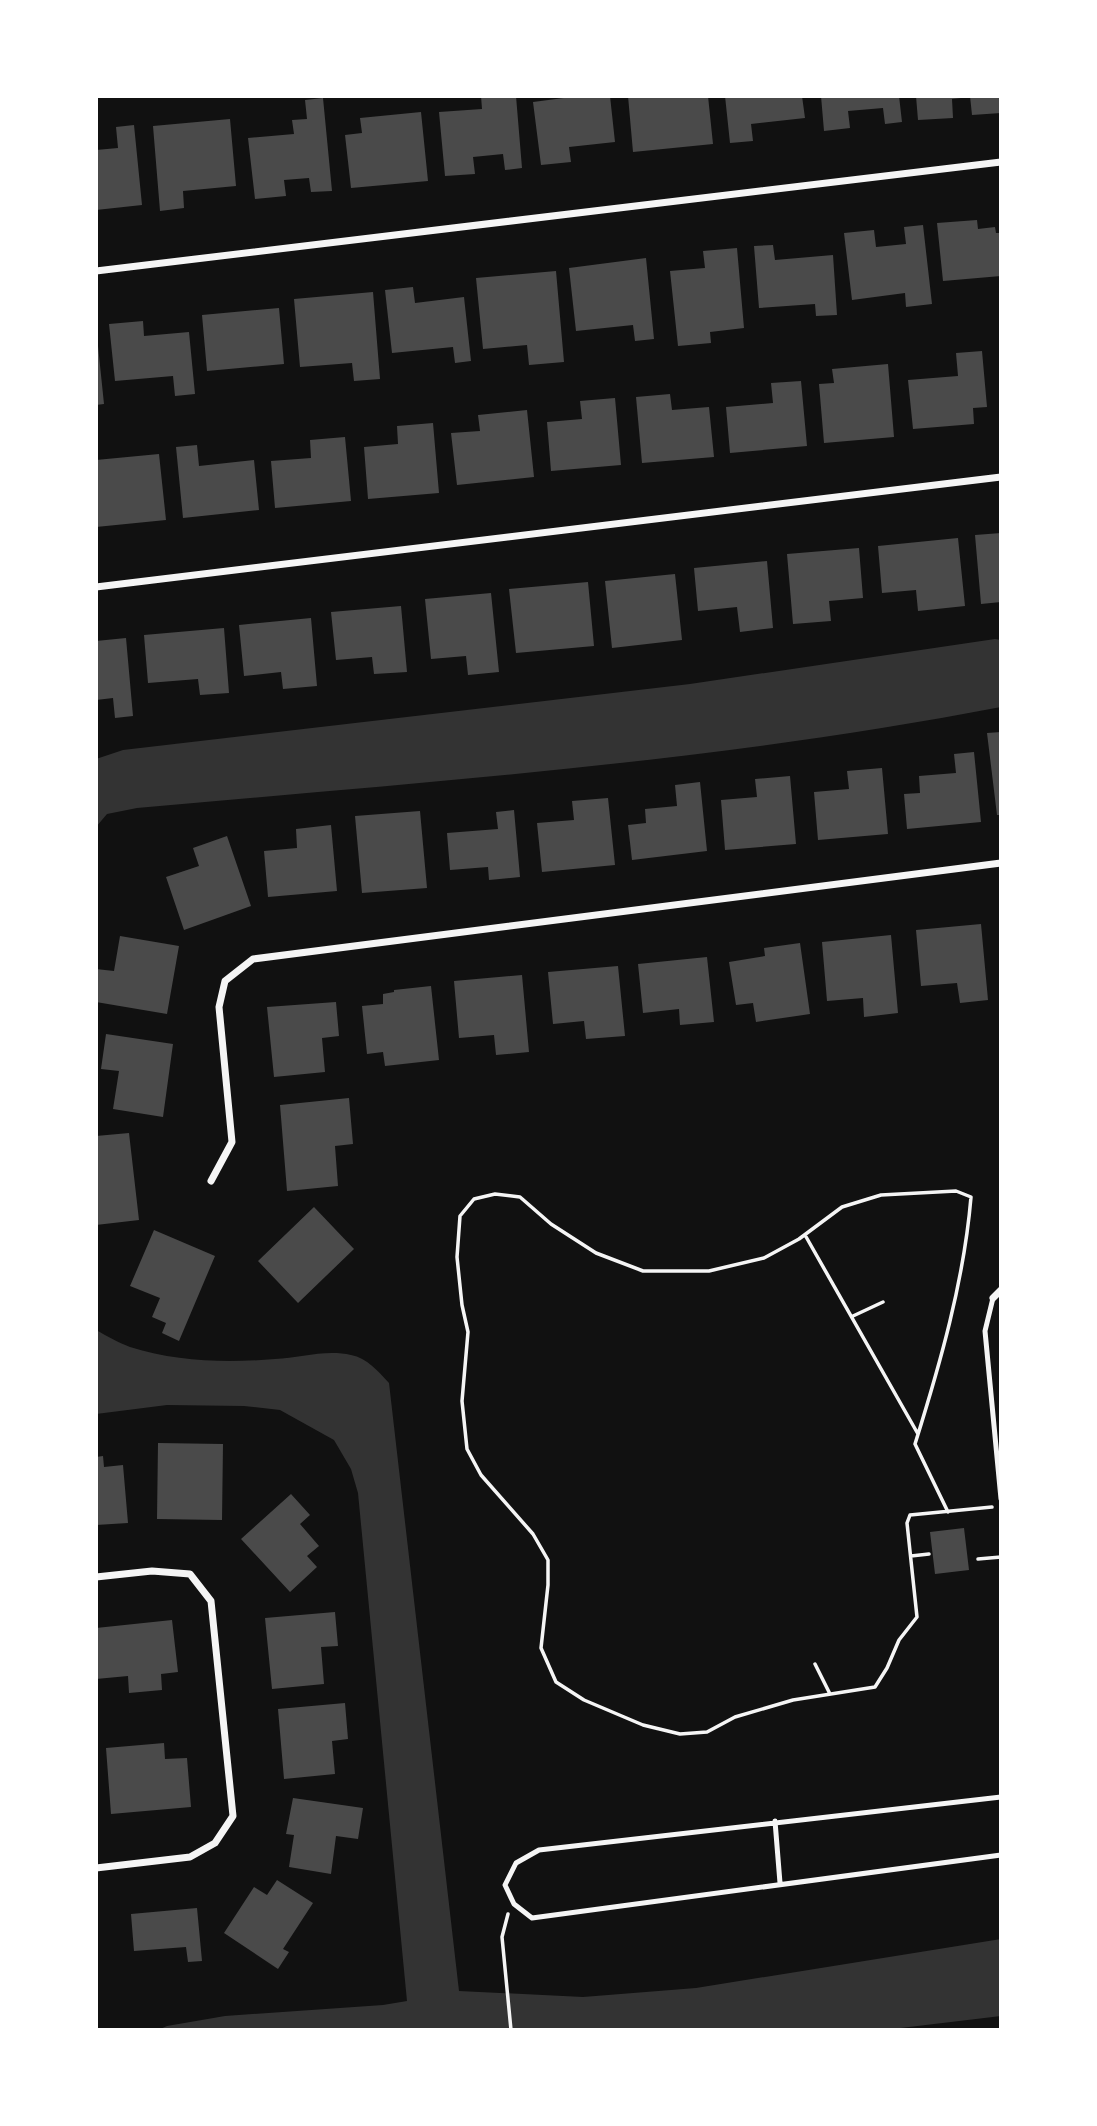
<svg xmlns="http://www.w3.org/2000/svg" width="1097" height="2126" viewBox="0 0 1097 2126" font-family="Barlow,sans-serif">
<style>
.water{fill:#333}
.building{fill:#4a4a4a}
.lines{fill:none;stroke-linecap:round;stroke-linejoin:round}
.path{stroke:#f5f5f5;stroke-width:3.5}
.service{stroke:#f5f5f5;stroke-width:5}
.minor{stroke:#f5f5f5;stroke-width:7}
</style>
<rect width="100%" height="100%" fill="#111"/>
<path class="water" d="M995 639 1001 640V707C716 762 426 782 137 808L107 814 96 827V759L123 750 690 684Z
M96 1330C107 1336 119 1343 130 1347 177 1362 227 1363 275 1359 300 1358 326 1349 351 1355 367 1358 378 1371 389 1383L459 1991 583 1997 696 1988 1001 1939V2016L884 2030H158L167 2026 225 2016 383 2005 407 2001 358 1493 351 1469 334 1440 280 1410 244 1406 167 1405 96 1414Z"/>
<path class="building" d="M481 96H516L522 168 505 170 503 154 473 157 475 174 445 176 439 112 482 109Z
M579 96H610L615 142 569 147 571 162 541 165 533 102Z
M628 96H708L713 144 633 152Z
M725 96H802L805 118 751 124 753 141 730 143Z
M821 96H899L902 122 885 124 883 108 848 111 850 128 824 131Z
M916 96H961V98L952 99 953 118 918 120Z
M970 96H1001V113L972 115Z
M323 98 332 191 311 192 309 178 284 180 286 196 255 199 248 138 294 134 292 120 307 119 305 100Z
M421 112 428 181 351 188 345 135 362 133 360 118Z
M230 119 236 186 183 191 184 208 160 211 153 126Z
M134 125 142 205 96 210V150L118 148 116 127Z
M977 220 978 229 995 227 996 233H1001V276L943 281 937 223Z
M923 225 932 304 906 307 905 293 852 300 844 233 874 230 876 247 906 244 904 227Z
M773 245 775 260 833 255 837 315 816 316 815 304 759 308 754 246Z
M737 248 744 328 710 332 711 343 678 346 670 271 705 268 703 251Z
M646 258 654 339 635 341 633 325 576 331 569 268Z
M556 271 564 362 529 365 527 345 483 349 476 278Z
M413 287 415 303 464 297 471 361 455 363 453 347 392 353 385 290Z
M373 292 380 379 354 381 352 363 300 367 294 299Z
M279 308 284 364 207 371 202 315Z
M143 321 144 336 189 332 195 394 175 396 173 376 115 381 109 324Z
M96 346H98L104 404 96 405Z
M982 351 987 407 973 408 974 424 913 429 908 380 958 376 956 353Z
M888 364 894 437 824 443 819 384 834 383 832 369Z
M801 381 807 446 730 453 726 407 773 403 771 383Z
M670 394 672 410 709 407 714 457 642 463 636 397Z
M615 398 621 465 551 471 547 422 582 419 580 401Z
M527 410 534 477 457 485 451 433 480 431 478 415Z
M433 423 439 493 368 499 364 447 398 444 397 426Z
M345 437 351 501 275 508 271 461 311 458 310 440Z
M197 445 199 466 254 460 259 510 183 518 176 447Z
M159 454 166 520 96 527V460Z
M1001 533V602L981 604 975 535Z
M958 538 965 606 918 611 916 590 882 593 878 546Z
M859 548 863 598 829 601 831 621 793 624 787 554Z
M767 561 773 628 740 632 737 607 698 611 694 568Z
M675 574 682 640 612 648 605 581Z
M588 582 594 646 516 653 509 589Z
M491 593 499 672 468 675 466 656 431 659 425 599Z
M401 606 407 672 374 674 372 657 336 660 331 612Z
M311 618 317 686 283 689 281 672 244 676 239 625Z
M224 628 229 693 200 695 198 679 148 683 144 635Z
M126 638 133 716 115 718 113 698 96 700V641Z
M1001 732V815H997L987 733Z
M974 752 981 822 907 829 904 794 920 793 919 776 956 773 954 754Z
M882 768 888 834 818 840 814 792 849 789 847 771Z
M790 776 796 844 725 850 721 800 757 797 755 779Z
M700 782 707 851 632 860 628 825 646 823 645 809 677 806 675 785Z
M608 798 615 865 542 872 537 823 574 820 572 801Z
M514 810 520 877 489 880 488 867 450 870 447 833 498 829 496 812Z
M420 811 427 888 362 893 355 816Z
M331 825 337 891 268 897 264 851 297 848 296 829Z
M227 836 251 906 184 930 166 877 199 866 193 848Z
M981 924 988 1000 960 1003 957 983 921 986 916 930Z
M891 935 898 1013 864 1017 863 998 827 1001 822 942Z
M120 936 179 946 167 1014 96 1002V969L114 971Z
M800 943 810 1014 756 1022 753 1003 736 1005 729 962 765 956 764 948Z
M707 957 714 1022 680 1025 679 1009 643 1013 638 964Z
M618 966 625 1036 586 1039 584 1021 553 1024 548 972Z
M522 975 529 1052 496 1055 494 1035 459 1038 454 981Z
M431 986 439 1060 385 1066 383 1052 367 1054 362 1006 383 1004V994L394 992V990Z
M336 1002 339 1036 322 1038 325 1072 274 1077 267 1007Z
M106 1034 173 1044 163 1117 113 1109 119 1071 101 1069Z
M349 1098 353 1144 335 1146 338 1186 287 1191 280 1105Z
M129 1133 139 1220 96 1225V1136Z
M314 1207 354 1249 298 1303 258 1261Z
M154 1230 215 1256 179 1341 162 1333 166 1323 152 1317 160 1298 130 1286Z
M158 1443 223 1444 222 1520 157 1519Z
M103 1456 104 1467 123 1465 128 1523 96 1525V1457Z
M291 1494 310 1515 300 1524 319 1546 307 1556 317 1567 290 1592 241 1539Z
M964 1528 969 1570 935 1574 930 1532Z
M335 1612 338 1646 321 1647 324 1684 272 1689 265 1618Z
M172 1620 178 1672 161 1674 162 1690 129 1693 128 1676 96 1679V1628Z
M345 1703 348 1739 332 1741 335 1774 284 1779 278 1709Z
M164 1743 165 1759 187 1758 191 1807 111 1814 106 1748Z
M293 1798 363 1808 358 1839 336 1836 331 1874 289 1867 294 1835 286 1834Z
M277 1880 313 1903 283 1949 289 1952 278 1969 224 1933 254 1887 267 1895Z
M197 1908 202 1961 188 1962 186 1947 134 1951 131 1914Z"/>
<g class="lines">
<path class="path" d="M805 1235 918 1434
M853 1316 883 1302
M948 1512 915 1444C940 1364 964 1281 971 1197L956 1191 881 1195 842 1207 799 1239 764 1258 709 1271H643L596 1253 551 1224 520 1197 495 1194 474 1199 460 1216 457 1257 462 1305 468 1332 462 1401 467 1449 481 1475 533 1534 548 1560V1585L541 1648 556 1682 584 1700 643 1725 680 1734 707 1732 735 1717 793 1700 875 1687 887 1668 899 1640 917 1617 907 1523 910 1515 992 1507
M911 1556 929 1554
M978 1559 1001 1557
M815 1664 830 1694
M508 1914 502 1937 511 2030"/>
<path class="service" d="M993 1298 985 1331 1001 1499
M1001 1797 539 1850 516 1863 505 1885 514 1904 532 1918 1001 1855
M775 1821 780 1883"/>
<path class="minor" d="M96 271 1001 162
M96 587 1001 477
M211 1181 232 1142 219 1007 225 981 253 959 1001 863
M993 1298 1001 1290
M96 1577 152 1571 190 1574 211 1601 233 1816 215 1843 190 1857 96 1868"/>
</g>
<rect width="1097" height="2126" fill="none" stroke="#ffffff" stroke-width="196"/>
</svg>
